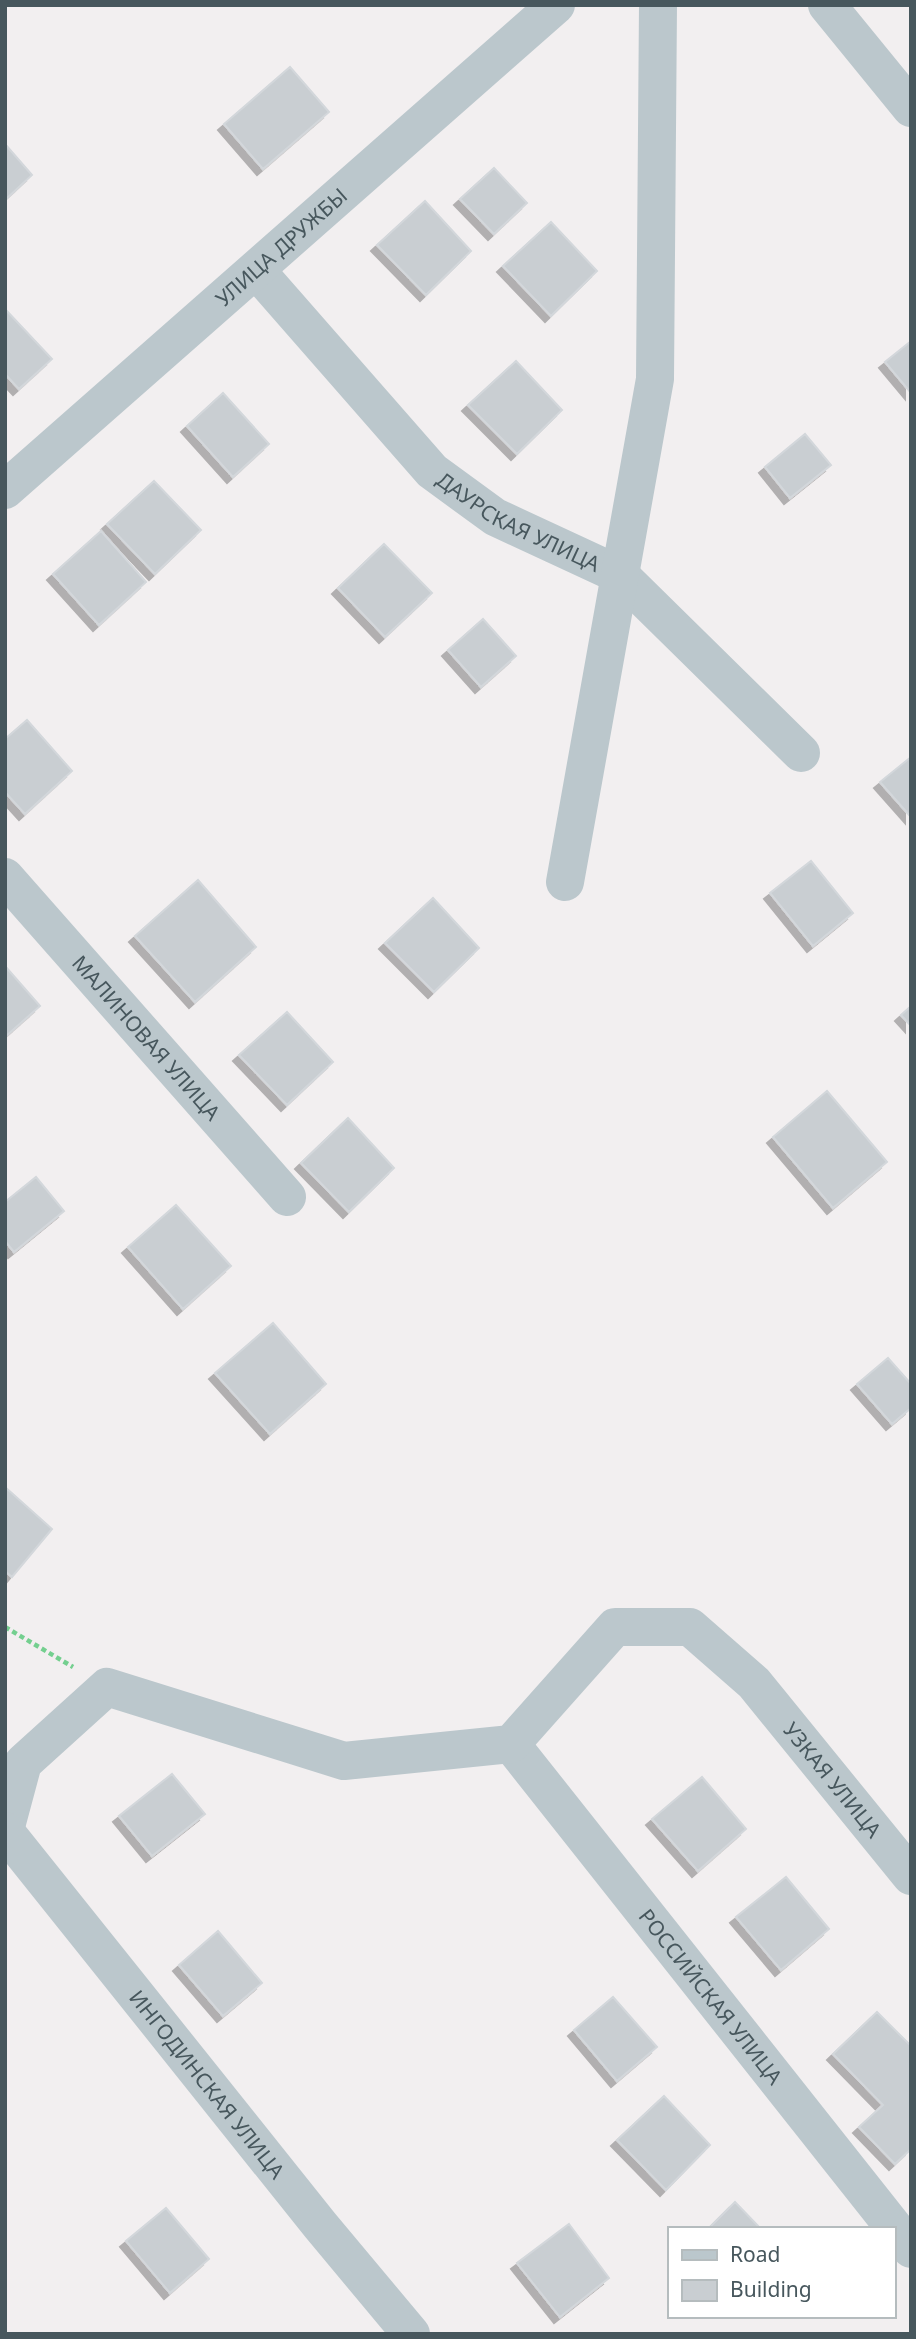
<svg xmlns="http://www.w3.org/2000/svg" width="916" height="2339" viewBox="0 0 916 2339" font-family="'Noto Sans',sans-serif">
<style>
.building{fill:#c9ced2;stroke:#d3d7db;stroke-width:2;filter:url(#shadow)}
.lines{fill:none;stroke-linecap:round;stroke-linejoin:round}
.path{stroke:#74cf8f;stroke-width:4.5;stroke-dasharray:5 3.5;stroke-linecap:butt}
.minor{stroke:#bbc7cc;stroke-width:38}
.labels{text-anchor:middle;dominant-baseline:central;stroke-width:7;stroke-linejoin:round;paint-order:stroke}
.street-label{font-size:21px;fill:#47575d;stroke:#fff}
</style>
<defs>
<filter id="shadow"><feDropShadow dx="-6" dy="6" stdDeviation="0" flood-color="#0004"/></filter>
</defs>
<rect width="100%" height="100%" fill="#f2eff0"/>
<path class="building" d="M290 67 329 112 263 169 224 124Z
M5 144 32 175 5 200Z
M494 168 527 203 494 234 460 199Z
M425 201 471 251 426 295 377 245Z
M551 222 597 271 551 316 503 266Z
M5 309 52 359 19 389 5 374Z
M911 341V393L885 362Z
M516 361 562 410 517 454 468 405Z
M223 393 269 444 233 477 187 426Z
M805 434 831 465 790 498 765 467Z
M154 481 201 530 155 574 107 524Z
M101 531 146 582 99 625 53 574Z
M384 544 432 593 385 637 338 588Z
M483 619 516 656 481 687 448 650Z
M27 720 72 771 25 814 5 792V739Z
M911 757V817L880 782Z
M811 861 853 913 813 946 770 893Z
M198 880 256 947 195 1002 135 936Z
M433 898 479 948 434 992 385 943Z
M5 966 40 1006 5 1037Z
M911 1006V1026L901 1015Z
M287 1012 333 1062 287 1105 239 1055Z
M827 1091 887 1162 833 1208 773 1137Z
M348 1118 394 1168 349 1212 301 1163Z
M36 1177 64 1211 14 1252 5 1241V1202Z
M176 1205 231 1266 183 1309 128 1247Z
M273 1323 326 1384 270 1434 215 1373Z
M888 1358 911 1384V1408L892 1424 857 1384Z
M5 1487 52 1529 12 1577 5 1571Z
M172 1774 205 1814 152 1856 119 1816Z
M702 1777 746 1829 698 1871 652 1819Z
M786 1877 829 1929 781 1970 736 1917Z
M218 1931 262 1983 223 2016 179 1965Z
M613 1997 657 2047 617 2081 574 2030Z
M877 2012 911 2046V2149L895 2164 859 2127 883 2105 833 2054Z
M664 2096 710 2145 666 2190 617 2140Z
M735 2202 761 2229H708Z
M166 2208 209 2259 170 2293 126 2241Z
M569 2224 609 2278 560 2317 517 2263Z"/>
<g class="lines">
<path class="path" d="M5 1627 73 1667"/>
<g class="minor">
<path d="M827 5 911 108"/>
<path id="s1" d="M256 270 432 471 495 517 620 575 801 753"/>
<path id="s2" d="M5 490 556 5"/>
<path id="s3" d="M5 877 287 1197"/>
<path d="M565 882 655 379 658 5"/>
<path id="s4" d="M511 1744 911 2249"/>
<path id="s5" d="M5 1830 23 1763 107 1687 344 1761 511 1744 615 1627H690L754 1683 911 1876"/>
<path id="s6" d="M5 1831 320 2225 411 2334"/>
</g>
</g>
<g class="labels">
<g class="street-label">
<text stroke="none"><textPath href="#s2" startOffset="368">УЛИЦА ДРУЖБЫ</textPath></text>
<text stroke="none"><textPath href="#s1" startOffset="368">ДАУРСКАЯ УЛИЦА</textPath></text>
<text stroke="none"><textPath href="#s3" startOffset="214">МАЛИНОВАЯ УЛИЦА</textPath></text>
<text stroke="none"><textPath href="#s5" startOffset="1040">УЗКАЯ УЛИЦА</textPath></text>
<text stroke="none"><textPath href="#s4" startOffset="322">РОССИЙСКАЯ УЛИЦА</textPath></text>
<text stroke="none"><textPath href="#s6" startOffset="324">ИНГОДИНСКАЯ УЛИЦА</textPath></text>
</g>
</g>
<rect width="916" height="2339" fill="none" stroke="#47575d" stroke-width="14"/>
<rect x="668" y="2227" width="228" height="91" fill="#ffffff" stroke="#b5bcbe" stroke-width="2"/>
<rect x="682" y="2250" width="35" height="10" fill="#bbc7cc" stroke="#b5bcbe" stroke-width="2"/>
<text x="730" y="2262" font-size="21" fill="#47575d">Road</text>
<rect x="682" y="2280" width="35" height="21" fill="#c9ced2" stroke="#b5bcbe" stroke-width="2"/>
<text x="730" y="2297" font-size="21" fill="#47575d">Building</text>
</svg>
